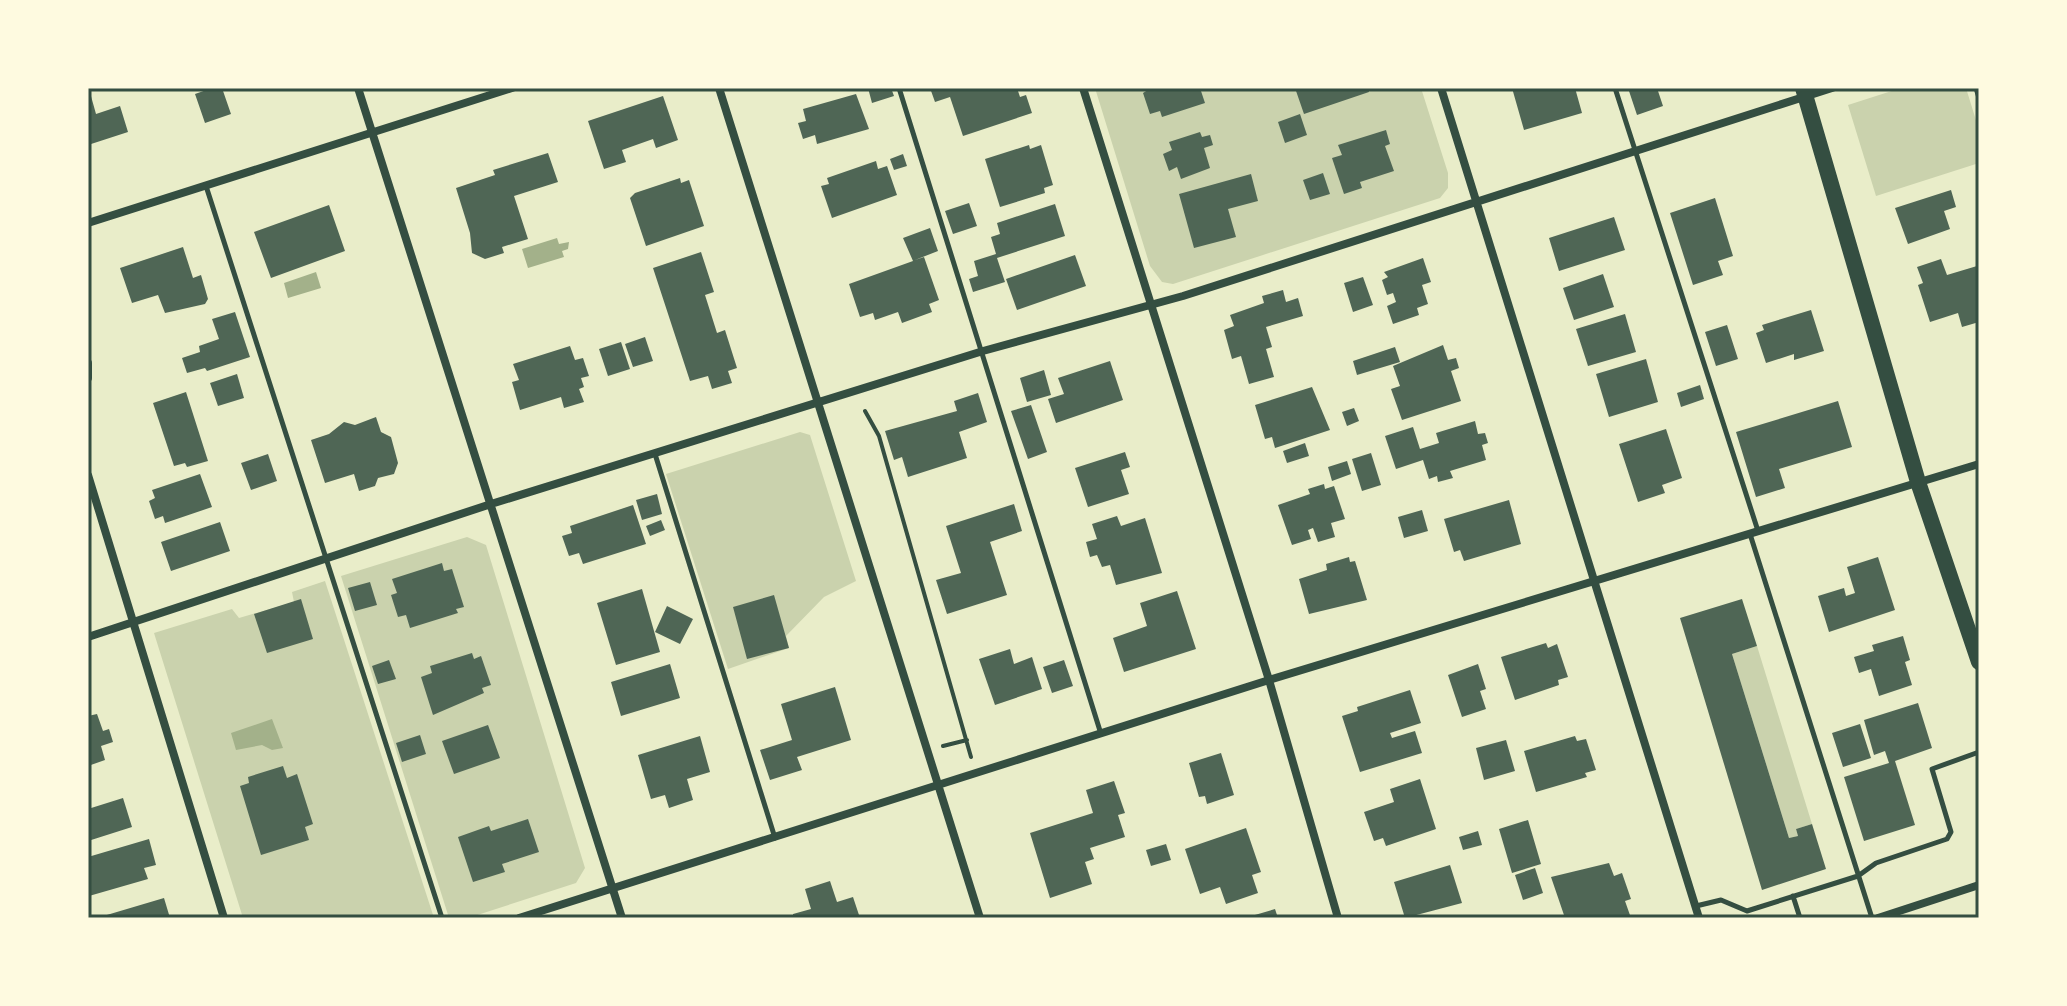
<svg xmlns="http://www.w3.org/2000/svg" width="2067" height="1006" viewBox="0 0 2067 1006" font-family="Commissioner,sans-serif">
<style>
.green{fill:#cad2ad}
.water{fill:#a3b18a}
.building{fill:#4f6655}
.lines{fill:none;stroke-linecap:round;stroke-linejoin:round}
.path{stroke:#344e41;stroke-width:4}
.service{stroke:#344e41;stroke-width:5}
.minor{stroke:#344e41;stroke-width:8}
.primary{stroke:#344e41;stroke-width:16}
.neatline{fill:none;stroke:#344e41;stroke-width:3}
</style>
<rect width="100%" height="100%" fill="#e9edc9"/>
<path class="green" d="M1095 88H1421L1448 173V188L1440 198 1173 284 1162 282 1150 266Z
M1901 88H1966L1979 130V163L1876 196 1848 105Z
M800 432 810 435 856 581 824 597 786 636 789 648 728 669 666 474Z
M467 537 486 545 585 868 576 883 468 918H449L341 576Z
M325 581 434 918H243L154 633 232 609 239 618 294 602 292 592Z
M1757 646 1812 824 1796 829 1798 836 1789 838 1732 654Z"/>
<path class="water" d="M557 238 559 244 569 242 568 249 562 251 564 257 528 268 522 249Z
M316 272 321 288 288 298 284 283Z
M272 719 283 748 272 750 262 745 236 750 231 733Z"/>
<path class="building" d="M212 88H222L231 114 205 123 195 94Z
M868 88H891L894 96 872 103Z
M930 88H966L967 91 1017 88 1020 97 1026 95 1032 113 963 136 950 97 935 102Z
M1151 88H1200L1205 103 1162 117 1160 111 1150 114 1143 93Z
M1295 88H1368L1369 92 1304 114Z
M1512 88H1575L1582 113 1524 130Z
M1628 88H1657L1663 106 1637 115Z
M89 89 96 114 120 106 128 132 88 145Z
M856 94 869 129 817 144 815 135 803 139 798 123 806 121 803 109Z
M663 96 678 140 656 148 653 139 622 150 626 162 604 169 588 121Z
M1300 114 1307 135 1285 143 1278 122Z
M1386 130 1390 144 1385 146 1394 171 1360 182 1362 188 1344 194 1332 158 1342 155 1338 145Z
M1200 132 1202 137 1210 135 1213 145 1204 148 1210 168 1181 179 1177 167 1169 171 1163 154 1172 150 1169 142Z
M1029 145 1030 149 1041 145 1053 185 1044 188 1045 193 1000 207 985 159Z
M548 153 558 182 514 196 528 239 502 247 504 253 485 259 472 253 470 233 456 188 495 175 493 170Z
M903 154 907 166 894 170 890 159Z
M876 161 878 169 887 166 897 195 832 218 821 186 829 184 827 178Z
M1323 173 1330 194 1310 200 1303 180Z
M1251 174 1258 201 1228 209 1236 237 1194 248 1179 194Z
M680 178 681 183 689 180 704 226 646 246 630 198 635 193Z
M1951 190 1956 207 1944 211 1950 229 1908 244 1895 208Z
M1715 198 1733 256 1718 261 1723 275 1693 285 1670 213Z
M969 203 977 226 953 234 945 211Z
M1055 204 1065 236 997 258 1005 282 973 292 969 279 978 276 974 261 996 254 991 237 1000 234 997 223Z
M329 205 345 251 271 278 254 232Z
M1614 217 1625 250 1559 271 1549 238Z
M930 228 938 251 915 260 924 257 939 300 929 304 932 312 902 323 898 312 875 320 873 313 860 317 849 284 913 261 903 238Z
M183 247 193 278 201 275 208 299 205 304 165 313 158 295 132 303 120 268Z
M701 252 714 292 705 295 717 333 725 330 737 368 728 371 732 383 712 389 708 376 690 381 653 268Z
M1075 255 1086 286 1017 310 1006 279Z
M1423 258 1431 282 1422 285 1428 304 1417 308 1419 315 1393 324 1387 306 1396 302 1393 293 1387 295 1382 280 1388 277 1384 272Z
M1941 259 1947 275 1977 266 1979 322 1962 327 1958 313 1930 322 1918 285 1923 283 1917 267Z
M1603 274 1614 307 1574 320 1563 288Z
M1363 277 1373 305 1353 312 1344 283Z
M1283 290 1286 302 1298 298 1303 316 1266 327 1272 347 1266 349 1274 377 1249 384 1241 356 1232 359 1224 330 1234 326 1230 315 1264 303 1262 296Z
M1811 310 1824 351 1794 360V354L1766 363 1756 333 1764 330 1762 325Z
M235 312 250 357 207 371 205 368 187 373 182 358 200 352 199 346 219 339 212 319Z
M1625 314 1636 352 1588 366 1576 329Z
M1727 325 1738 359 1716 366 1705 332Z
M645 337 653 361 633 367 625 344Z
M621 342 630 369 608 376 599 349Z
M1443 345 1448 360 1456 358 1459 368 1451 371 1461 401 1402 420 1391 389 1400 386 1393 366Z
M570 346 575 360 583 358 589 376 581 378 584 387 579 389 584 402 564 408 561 397 520 410 512 382 519 380 513 364Z
M1395 347 1400 362 1357 375 1353 361Z
M1646 359 1658 402 1609 417 1596 374Z
M1110 361 1123 400 1056 423 1048 399 1064 394 1058 378Z
M1044 370 1051 395 1027 402 1020 378Z
M237 374 244 398 218 406 210 383Z
M1700 385 1704 399 1681 407 1677 393Z
M1312 387 1330 430 1275 448 1272 437 1265 439 1255 405Z
M186 392 208 461 187 467 185 463 174 466 153 403Z
M978 393 987 422 959 432 967 458 908 477 902 457 894 460 885 431 957 411 954 401Z
M1838 401 1852 447 1779 469 1785 488 1756 497 1736 432Z
M1031 405 1047 452 1028 459 1011 411Z
M1354 408 1359 421 1347 426 1342 412Z
M376 417 381 432 391 437 398 463 394 474 378 478 375 486 359 491 354 474 325 483 311 440 329 434 344 422 355 425Z
M1475 421 1478 434 1485 433 1488 443 1482 445 1486 460 1450 471 1453 478 1438 482 1437 476 1429 479 1423 460 1396 469 1385 436 1413 427 1420 449 1439 443 1436 433Z
M1666 429 1682 478 1662 485 1665 493 1638 502 1619 444Z
M1305 443 1309 456 1287 463 1283 451Z
M1125 452 1130 467 1121 470 1129 494 1088 507 1075 468Z
M1371 453 1381 485 1362 491 1352 459Z
M268 454 277 481 251 490 241 463Z
M1347 461 1351 474 1332 481 1328 467Z
M200 474 212 507 165 523 163 516 155 519 149 501 155 498 152 490Z
M1324 484 1325 489 1334 486 1345 519 1331 523 1335 537 1318 542 1313 528 1308 530 1311 539 1292 545 1278 505 1310 494 1308 489Z
M657 494 662 514 642 520 636 500Z
M1509 500 1521 544 1464 561 1460 550 1454 552 1444 519Z
M1014 504 1022 531 990 542 1007 595 947 614 936 580 961 573 946 526Z
M633 505 646 544 583 564 579 553 569 556 562 536 572 533 570 526Z
M1422 510 1428 531 1404 538 1398 517Z
M1117 516 1121 526 1145 518 1162 573 1116 585 1110 565 1102 567 1097 555 1090 557 1086 542 1097 539 1092 524Z
M661 520 665 530 650 536 646 526Z
M220 522 230 551 171 571 161 542Z
M1349 557 1350 562 1355 561 1367 600 1309 614 1299 579 1327 570 1326 564Z
M1878 557 1895 610 1829 632 1818 596 1844 588 1846 596 1855 593 1847 567Z
M442 563 444 571 452 569 464 607 456 609 458 613 410 628 406 615 398 617 391 595 397 593 392 579Z
M370 582 377 605 355 611 348 588Z
M642 589 660 652 616 665 597 603Z
M1177 591 1196 649 1124 672 1113 638 1147 626 1140 603Z
M774 595 789 648 747 659 733 607Z
M301 599 313 639 267 653 254 614Z
M1742 599 1757 646 1732 654 1789 838 1798 836 1796 829 1812 824 1826 869 1762 890 1680 618Z
M667 606 693 619 680 644 655 632Z
M1903 636 1910 660 1905 662 1912 685 1879 696 1871 669 1859 673 1854 657 1874 651 1872 645Z
M1546 643 1548 648 1557 644 1568 677 1558 680 1559 685 1515 700 1501 657Z
M1010 649 1014 664 1032 657 1042 689 995 705 979 659Z
M472 653 474 659 481 656 491 685 482 688 484 693 433 715 421 677 432 673 430 666Z
M389 660 396 679 378 684 372 666Z
M1064 660 1073 686 1052 693 1043 667Z
M670 664 680 698 621 716 611 682Z
M1478 664 1486 689 1480 691 1486 709 1462 717 1448 675Z
M835 687 851 740 797 757 802 770 770 780 760 750 792 740 781 704Z
M1410 690 1421 723 1390 733 1392 738 1415 731 1422 753 1360 772 1342 716 1358 711 1357 707Z
M1918 703 1932 748 1895 761 1915 825 1864 841 1844 777 1889 763 1885 751 1874 755 1864 720Z
M97 714 103 731 109 729 113 742 101 746 105 760 88 766V716Z
M1860 724 1871 758 1843 767 1832 733Z
M488 725 500 758 454 774 442 741Z
M420 735 426 754 402 762 396 743Z
M700 736 710 772 687 779 693 800 669 808 665 795 651 799 638 755Z
M1575 736 1577 741 1586 739 1596 770 1585 773 1587 777 1536 792 1524 751Z
M1506 740 1515 771 1484 780 1476 748Z
M1221 753 1234 795 1207 804 1205 796 1199 797 1189 763Z
M283 766 287 778 297 774 313 824 305 827 309 840 261 855 240 786 249 783 248 777Z
M1420 779 1436 829 1386 846 1383 838 1374 841 1364 812 1394 802 1390 789Z
M1114 781 1125 813 1118 815 1125 837 1090 848 1094 859 1085 862 1092 884 1050 898 1030 833 1093 813 1086 790Z
M123 798 132 827 88 841V809Z
M528 819 539 852 502 864 505 872 473 882 458 837 489 826 491 831Z
M1528 820 1541 864 1512 873 1499 829Z
M1246 828 1261 872 1252 875 1258 893 1226 904 1220 887 1200 894 1185 849Z
M1478 831 1482 845 1463 850 1459 837Z
M149 839 156 865 144 868 148 879 89 896 88 857Z
M1166 844 1171 860 1151 866 1146 850Z
M1609 863 1614 876 1622 873 1631 899 1625 901 1631 918H1565L1551 877Z
M1450 865 1462 903 1405 918 1394 882Z
M1535 868 1543 893 1523 900 1515 875Z
M830 881 837 902 853 897 860 918H793V914L811 909 805 889Z
M164 898 170 918H100V917Z
M1275 909 1278 918H1248V917Z"/>
<g class="lines">
<path class="path" d="M865 411 879 436 971 757
M943 746 967 740"/>
<path class="service" d="M899 88 1101 734
M1615 88 1758 531
M1976 88 1979 98
M206 186 442 918
M655 454 775 838
M1750 534 1872 918
M1793 896 1800 918
M1696 906 1721 900 1747 911 1858 876 1876 863 1947 839 1951 832 1932 769 1979 752"/>
<path class="minor" d="M358 88 622 918
M719 88 980 918
M1083 88 1269 680 1338 918
M1441 88 1699 918
M88 223 512 88
M88 363V378
M88 475 224 918
M88 637 491 504 983 351 1183 296 1832 88
M519 918 1269 680 1979 464
M1878 918 1979 885"/>
<path class="primary" d="M1803 88 1918 482 1979 662"/>
</g>
<rect width="2067" height="1006" fill="none" stroke="#fefae0" stroke-width="180"/>
<rect x="90" y="90" width="1887" height="826" class="neatline"/>
</svg>
